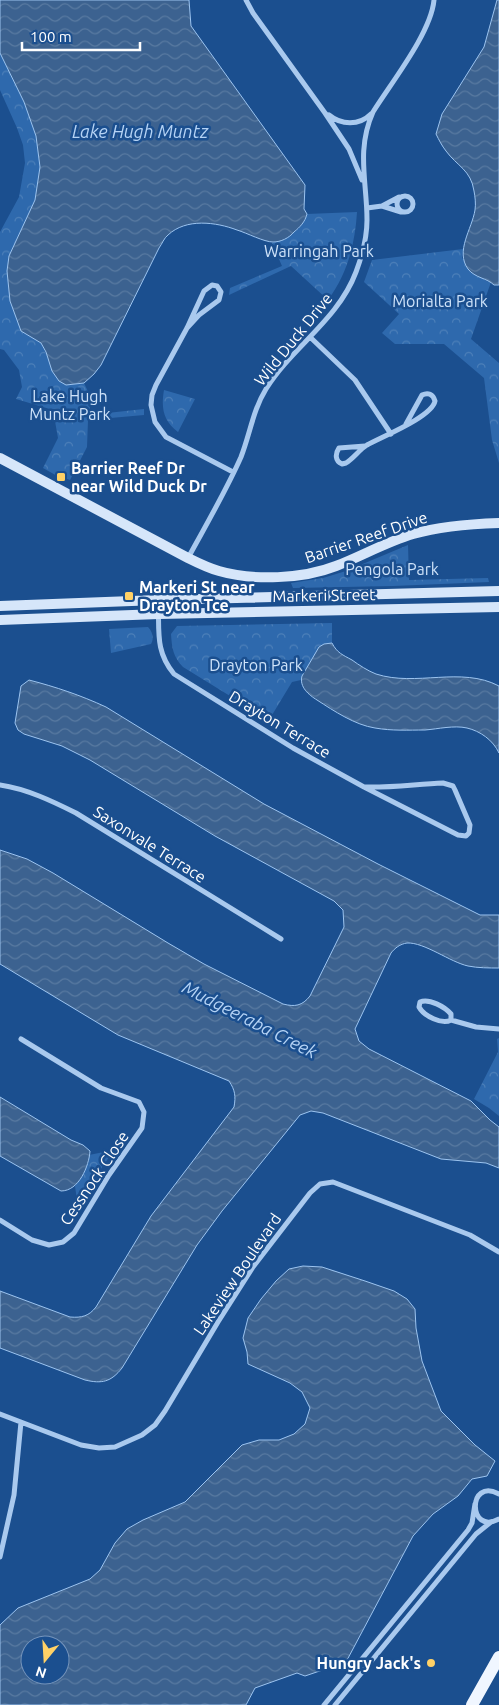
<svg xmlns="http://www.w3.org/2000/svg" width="499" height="1705" viewBox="0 0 499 1705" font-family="Ubuntu,sans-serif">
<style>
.park{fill:url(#park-crowns)}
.water{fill:url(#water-waves);stroke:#9cc4f0;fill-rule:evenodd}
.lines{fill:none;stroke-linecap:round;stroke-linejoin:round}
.street{stroke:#a9c9ee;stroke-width:5}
.secondary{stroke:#d6e6fa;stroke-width:10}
.primary{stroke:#f0f6ff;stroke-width:12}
.poi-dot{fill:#ffd166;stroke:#1b4f8f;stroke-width:2}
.labels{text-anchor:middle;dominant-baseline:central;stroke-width:5;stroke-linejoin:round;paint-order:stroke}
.park-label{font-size:16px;fill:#cfe3fa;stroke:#1b4f8f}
.street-label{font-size:16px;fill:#fff;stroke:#1b4f8f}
.poi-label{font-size:16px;font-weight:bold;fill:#fff;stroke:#1b4f8f;text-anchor:start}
.water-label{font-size:18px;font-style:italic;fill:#b5d3f5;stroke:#1b4f8f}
</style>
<defs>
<pattern id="park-crowns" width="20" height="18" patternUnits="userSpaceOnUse" patternTransform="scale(1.25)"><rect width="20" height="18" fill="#2e69ad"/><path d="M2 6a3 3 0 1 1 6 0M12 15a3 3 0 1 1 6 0" fill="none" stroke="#4d80b9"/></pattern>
<pattern id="water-waves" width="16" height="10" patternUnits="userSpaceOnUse" patternTransform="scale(1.25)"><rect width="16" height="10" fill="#3c6290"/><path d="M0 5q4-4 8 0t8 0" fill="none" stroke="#597aa1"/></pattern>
</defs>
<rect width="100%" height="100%" fill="#1b4f8f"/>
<path class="park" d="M0 53 24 102 36 136 40 167 35 200 9 256 7 271 10 301 21 331 41 343 49 360 66 385 84 383 91 398 89 415 144 409V415L88 420 87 447 70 480 60 476 59 477 43 468 58 438 53 410 16 399 22 387 19 370 4 350 0 349V232L19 197 25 163 23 145 17 128 0 90Z
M357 212C355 245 347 274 328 300L291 266 229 295 230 288 282 266 272 243C287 239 302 230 307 214Z
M463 249 462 258 486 281 491 282 471 339 499 363V463L492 440 484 378 444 344H395L382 333 399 314 364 282 372 260Z
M164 390 195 399 178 432C163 421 161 408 164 390Z
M408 545 409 580 488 578 489 582 393 586 293 588 291 583 323 578 346 571Z
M332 623V643L324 644 302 676 301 680 292 682 269 720 183 667C173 657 172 648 171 634L177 626Z
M148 627C153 632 154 639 151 644L111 653 109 629Z
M499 1038V1116L489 1108 474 1099 498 1052 497 1039Z
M114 1150 94 1179 78 1207 75 1186 89 1162V1155Z"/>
<path class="water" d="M0 0H189L191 26 305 185 304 209 307 214C305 222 300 227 294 232 289 238 281 242 273 242 264 242 247 233 237 230 216 222 186 218 168 235 164 238 162 244 159 248L101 365 94 374 84 383 66 385 59 381 52 371 46 352 41 343 21 331 10 301 7 271 9 256 35 200 40 167 36 136 24 102 0 53Z
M497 0H499V285H494C487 278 475 278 468 269 455 251 472 229 475 210 476 204 475 196 474 191 471 170 457 166 446 151 442 146 439 140 436 134L442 114 484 47Z
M332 643C337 653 343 655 352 660 359 665 368 671 376 674 416 687 461 666 499 686V753C493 740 480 731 467 728 454 725 438 729 425 730 408 730 392 731 375 728 355 725 334 711 317 700 309 695 299 687 302 676L319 647 324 644Z
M29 680C56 687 80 695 106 707L264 804 378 864 480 915H499V968C489 968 478 968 468 966 450 962 424 942 407 943 400 944 395 948 391 953L355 1029 359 1041 369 1049 471 1101 490 1120 499 1127V1168L486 1163 441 1159 323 1113 311 1111 300 1115 222 1211 197 1245 122 1368C111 1382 102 1384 85 1380L0 1348V1291L70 1317C82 1318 89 1316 96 1307L151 1216 234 1107C236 1096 235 1090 229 1081L118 1035 0 964V850L27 859 53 873 168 943 204 964 283 1004C295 1007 302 1006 310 996L344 927 343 910 334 901 215 836 90 760 62 746 24 734 18 730 15 723 21 686Z
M0 1097 71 1140 83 1145 90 1151C89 1166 79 1191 61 1191L0 1156Z
M303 1266 322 1267 365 1281 394 1291 407 1299 415 1309 416 1328 422 1361 441 1411 475 1445 495 1461 487 1476 472 1479 458 1496 433 1514 413 1536 346 1662 305 1676 297 1673 255 1688 246 1705H0V1625L18 1608 90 1579 100 1570 115 1543 127 1529 143 1520 185 1502 242 1445 259 1440H279L294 1434 305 1424 310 1408 302 1392 290 1383 248 1364 247 1352 243 1338 248 1318 261 1299 276 1281 289 1269ZM30 1645H60V1675H30Z"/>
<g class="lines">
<path class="street" d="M246 0 253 13 325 113 349 149 362 180
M329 115C341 125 359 126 371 114
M397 204a8 8 0 1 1 16 0a8 8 0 1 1-16 0Z
M382 206 401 212
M367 208 382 206 399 197
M187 328 199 315 219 300 221 292 217 286 212 285 204 291 187 328 156 385 152 395 151 405 155 422 166 437 233 472
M310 337 355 380 391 434
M365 446 339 448C335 454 335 461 342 464L346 463C354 458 359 450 367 445 381 437 432 417 435 401 433 394 428 392 422 395L406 424
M188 558C206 525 226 491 241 457 250 434 253 410 266 389 292 347 338 320 356 272 362 256 367 238 367 220 367 182 356 150 373 112 391 83 431 33 434 0
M158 600C160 629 154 650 174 674L293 748 364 787
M443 783 453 786 455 790 470 825 469 833 466 836 458 835 364 787C390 788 417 784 443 783Z
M0 785C27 789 52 801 76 813L281 939
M451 1020V1014C445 1007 429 998 420 1002L419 1007C424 1016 442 1025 451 1020L476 1027 499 1029
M0 1220 32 1240 49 1245 63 1242 74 1233 109 1175 142 1128 144 1112 139 1102 101 1088 21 1039
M0 1414 81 1445 99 1448 115 1447 142 1435 155 1425 165 1411 218 1322 253 1267 310 1193 320 1184 333 1182 470 1235 499 1252
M499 1494C467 1477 468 1536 499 1519
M0 1557 14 1495 21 1422
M324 1705 468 1530 472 1523 475 1504
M335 1705 476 1534 491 1522"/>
<path class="secondary" d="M0 458 188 558C198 563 208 568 219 571 253 581 303 579 336 566 362 556 386 542 413 534 441 526 469 524 499 523
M0 606 158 600 499 591
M0 620 159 614 499 607"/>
<path class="primary" d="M472 1705 499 1657"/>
</g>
<g class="poi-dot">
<rect x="56" y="472" width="10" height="10" rx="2.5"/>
<rect x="124" y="591" width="10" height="10" rx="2.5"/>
<circle cx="431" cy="1663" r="5"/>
</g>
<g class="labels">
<g class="park-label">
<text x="319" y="251">Warringah Park</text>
<text x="440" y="301">Morialta Park</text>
<text x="70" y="396">Lake Hugh<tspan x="70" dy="18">Muntz Park</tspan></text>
<text x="392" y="569">Pengola Park</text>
<text x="256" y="665">Drayton Park</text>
</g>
<g class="street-label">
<text transform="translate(293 339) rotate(-51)">Wild Duck Drive</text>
<text transform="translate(366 537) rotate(-19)">Barrier Reef Drive</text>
<text transform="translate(324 595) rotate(-1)">Markeri Street</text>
<text transform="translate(280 724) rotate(31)">Drayton Terrace</text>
<text transform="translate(150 844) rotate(32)">Saxonvale Terrace</text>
<text transform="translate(94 1178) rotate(-56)">Cessnock Close</text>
<text transform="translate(237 1274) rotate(-56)">Lakeview Boulevard</text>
</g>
<g class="poi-label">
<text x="71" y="468">Barrier Reef Dr<tspan x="71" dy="18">near Wild Duck Dr</tspan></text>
<text x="139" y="587">Markeri St near<tspan x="139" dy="18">Drayton Tce</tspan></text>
<text x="421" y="1663" text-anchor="end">Hungry Jack's</text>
</g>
<g class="water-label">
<text x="140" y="131">Lake Hugh Muntz</text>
<text transform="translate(250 1019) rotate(27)">Mudgeeraba Creek</text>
</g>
</g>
<g transform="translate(45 1660) rotate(198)"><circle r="24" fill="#1b4f8f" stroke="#7695bc"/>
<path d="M0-4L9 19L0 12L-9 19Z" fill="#ffd166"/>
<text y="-8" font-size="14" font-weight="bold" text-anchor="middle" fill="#ffffff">N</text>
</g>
<path d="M22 42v8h118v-8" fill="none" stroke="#ffffff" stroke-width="2.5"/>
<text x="30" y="42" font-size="15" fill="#ffffff" stroke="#1b4f8f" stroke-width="4" paint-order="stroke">100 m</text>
</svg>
